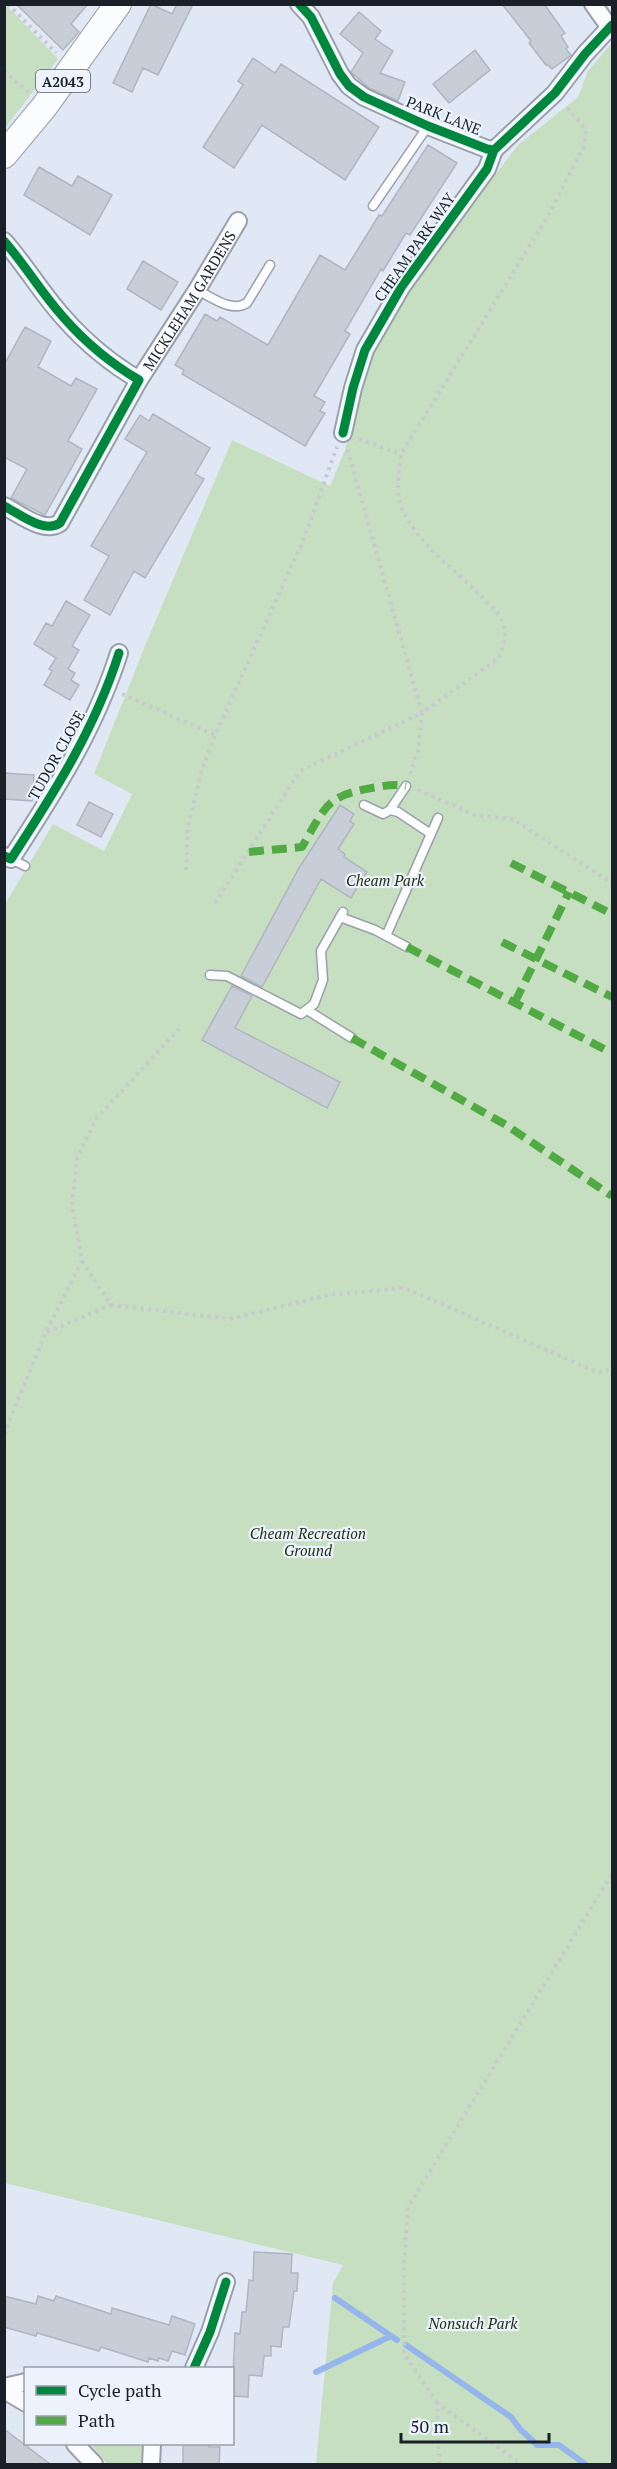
<svg xmlns="http://www.w3.org/2000/svg" width="617" height="2469" viewBox="0 0 617 2469" font-family="'PT Serif',serif">
<style>
.green{fill:#c7dfc1}
.lines{fill:none;stroke-linecap:round;stroke-linejoin:round}
.stream{stroke:#95b6ec;stroke-width:6}
.building{fill:#c7ced8;stroke:#b0b6c0;stroke-width:1.5}
.lane-casing{stroke:#9aa0aa;stroke-width:11}
.street-casing{stroke:#9aa0aa;stroke-width:20}
.primary-casing{stroke:#9aa0aa;stroke-width:28}
.path{stroke:#c7c9cf;stroke-width:4;stroke-dasharray:3 4.5;stroke-linecap:butt}
.lane{stroke:#fafcfe;stroke-width:8}
.street{stroke:#fafcfe;stroke-width:16}
.primary{stroke:#fafcfe;stroke-width:26}
.quiet{stroke:#52aa44;stroke-width:8;stroke-dasharray:15 8;stroke-linecap:butt}
.cycleway-casing{stroke:#edf3fd;stroke-width:13}
.cycleway{stroke:#00873e;stroke-width:9}
.labels{text-anchor:middle;dominant-baseline:central;stroke-width:4.5;stroke-linejoin:round;paint-order:stroke}
.shield{fill:#edf3fd;stroke:#595f68;stroke-width:1.5}
.shield-label{font-size:14px;font-weight:bold;fill:#1a2028}
.street-label{font-size:15px;fill:#1a2028;stroke:#edf3fd}
.park-label{font-size:15px;font-style:italic;fill:#213212;stroke:#edf3fd}
</style>
<rect width="100%" height="100%" fill="#e0e8f6"/>
<path class="green" d="M6 5 58 59 5 128 4 5Z
M612 43V2464H316L333 2283 343 2265 5 2183V904L53 824 104 851 132 794 94 774 147 641 232 440 330 486 345 450 364 373 398 301 518 145 578 97 588 71Z
M91 2444H143L142 2464H107Z"/>
<g class="lines">
<path class="stream" d="M335 2298 397 2340
M406 2345 511 2417 520 2429 537 2445H559L585 2464
M316 2372 391 2336"/>
</g>
<path class="building" d="M16 4H88L71 24 79 32 63 50Z
M151 4 172 14 177 4H193L158 75 143 68 132 92 113 83Z
M502 4H544L565 33 561 36 568 47 566 49 571 55 552 69 547 64 546 65 529 43 531 41Z
M359 12 381 31 375 39 393 51 380 73 405 82 398 101 369 88 351 72 363 53 340 34Z
M475 50 490 70 449 103 433 84Z
M253 58 275 73 281 64 379 127 345 180 262 125 234 168 203 147 243 85 238 81Z
M428 145 457 163 410 235 406 233 383 271 381 269 345 331 350 334 314 396 325 402 320 411 325 413 305 446 182 374 184 370 175 365 205 314 217 321 220 317 268 345 320 255 345 270 379 215 382 216Z
M39 167 72 186 78 176 112 195 90 235 24 195Z
M143 261 178 282 161 310 127 289Z
M25 327 51 341 38 367 71 386 76 378 97 389 68 441 82 449 45 515 11 498 27 469 4 457V365Z
M153 414 210 448 195 474 204 479 145 578 134 571 110 615 84 600 109 556 91 546 147 452 125 439 140 415 149 421Z
M66 601 90 615 72 646 79 650 68 669 75 673 71 680 79 685 70 700 44 685 52 671 49 669 56 658 34 644 46 623 52 626Z
M4 773 34 775 32 801 4 799Z
M89 802 113 814 101 837 77 825Z
M340 805 354 814 350 821 354 824 338 849 345 854 344 857 367 872 351 898 321 879 262 987 241 976 299 868Z
M232 986 252 996 235 1028 340 1082 327 1108 202 1040Z
M254 2252 292 2254 291 2273H298L297 2291H294L289 2327H283L281 2347 271 2346V2356H264L262 2376 249 2375 248 2397 232 2396 235 2333 240 2334 242 2312H246L249 2280 253 2281Z
M4 2296 36 2304 38 2296 54 2301 56 2296 111 2314 112 2308 169 2325 172 2316 195 2324 185 2355 172 2351 168 2361 159 2358 158 2361 149 2358 148 2362 101 2347 99 2351 37 2333 36 2336 4 2327Z
M4 2429 50 2464H4Z
M183 2444H209V2447H220L219 2464H183Z"/>
<g class="lines">
<g class="lane-casing">
<path id="lane" d="M373 206 428 126
M197 290C212 297 231 313 247 303L270 265
M364 805 383 814 390 810 406 786
M390 810 398 812 431 834
M11 859 25 866
M340 917 375 930 407 947
M386 936 438 818
M210 975 227 976 301 1014 314 1004 323 980 321 951 343 912
M307 1010 352 1038"/>
</g>
<g class="street-casing">
<g id="street">
<path d="M299 4 311 17 340 74 349 86 364 97 428 126 487 149 494 150 555 93 585 54 612 25"/>
<path d="M593 4 610 28"/>
<path d="M4 241C26 266 42 294 64 318 86 343 110 363 139 380L60 523C44 534 20 514 4 506"/>
<path id="s1" d="M139 380 197 290 238 221"/>
<path d="M343 433 353 388 365 350 402 286 487 169 494 150"/>
<path d="M4 856 11 859C54 793 95 729 119 653"/>
<path d="M194 2368 210 2332 226 2282"/>
<path d="M4 2387 26 2382"/>
<path d="M4 2390 26 2403"/>
<path d="M75 2444 94 2464"/>
<path d="M151 2464 152 2444"/>
</g>
</g>
<g class="primary-casing">
<path id="primary" d="M4 155 44 107 118 4"/>
</g>
<path class="path" d="M8 4 56 53
M4 71 28 92
M359 439 401 454
M122 694 215 735
M410 774 418 751 422 713 499 658C502 648 507 636 504 626 500 613 488 603 479 594 454 569 420 545 404 513 394 494 399 473 401 454L548 216 584 146 586 130 565 105
M418 790 475 815 513 819 612 883
M186 870 188 826 202 770 215 735 302 543 337 447
M215 903 300 771 422 713 347 448
M82 1261 111 1305 230 1319 328 1295 405 1288 599 1373 612 1368
M47 1332 111 1305
M4 1442 5 1431 46 1332 82 1261 72 1205 77 1158 96 1119 180 1028
M437 2403 404 2353V2262L408 2207 612 1874
M439 2464 437 2403 521 2464"/>
<use href="#lane" class="lane"/>
<use href="#street" class="street"/>
<use href="#primary" class="primary"/>
<path class="quiet" d="M249 852 302 847C327 804 326 795 378 787 389 785 395 784 406 786
M511 863 612 914
M502 942 612 997
M407 947 604 1049
M515 1002 569 892
M352 1038 506 1125 612 1196"/>
<g class="cycleway-casing">
<path id="cycleway" d="M299 4 311 17 340 74 349 86 364 97 428 126 487 149 494 150 555 93 585 54 612 25
M4 241C26 266 42 294 64 318 86 343 110 363 139 380L60 523C44 534 20 514 4 506
M343 433 353 388 365 350 402 286 487 169 494 150
M4 856 11 859C54 793 95 729 119 653
M194 2368 210 2332 226 2282"/>
</g>
<use href="#cycleway" class="cycleway"/>
</g>
<g class="labels">
<rect class="shield" x="36" y="70" width="54" height="22" rx="4.5"/>
<g class="shield-label">
<text x="63" y="81">A2043</text>
</g>
<g class="street-label">
<text transform="translate(444 115) rotate(22)">PARK LANE</text>
<text transform="translate(414 247) rotate(-55)">CHEAM PARK WAY</text>
<text stroke="none"><textPath href="#s1" startOffset="94">MICKLEHAM GARDENS</textPath></text>
<text transform="translate(56 755) rotate(-61)">TUDOR CLOSE</text>
</g>
<g class="park-label">
<text x="385" y="880">Cheam Park</text>
<text x="308" y="1533">Cheam Recreation<tspan x="308" dy="17">Ground</tspan></text>
<text x="473" y="2323">Nonsuch Park</text>
</g>
</g>
<rect width="617" height="2469" fill="none" stroke="#1a2028" stroke-width="12"/>
<rect x="24" y="2367" width="210" height="78" fill="#edf3fd" stroke="#999fa8" stroke-width="1.5"/>
<rect x="36" y="2386" width="30" height="9" fill="#00873e" stroke="#999fa8" stroke-width="1.5"/>
<text x="78" y="2397" font-size="18" fill="#1a2028">Cycle path</text>
<rect x="36" y="2416" width="30" height="9" fill="#52aa44" stroke="#999fa8" stroke-width="1.5"/>
<text x="78" y="2427" font-size="18" fill="#1a2028">Path</text>
<path d="M401 2433v9h148v-9" fill="none" stroke="#1a2028" stroke-width="3"/>
<text x="410" y="2433" font-size="18" fill="#1a2028" stroke="#edf3fd" stroke-width="4.5" paint-order="stroke">50 m</text>
</svg>
